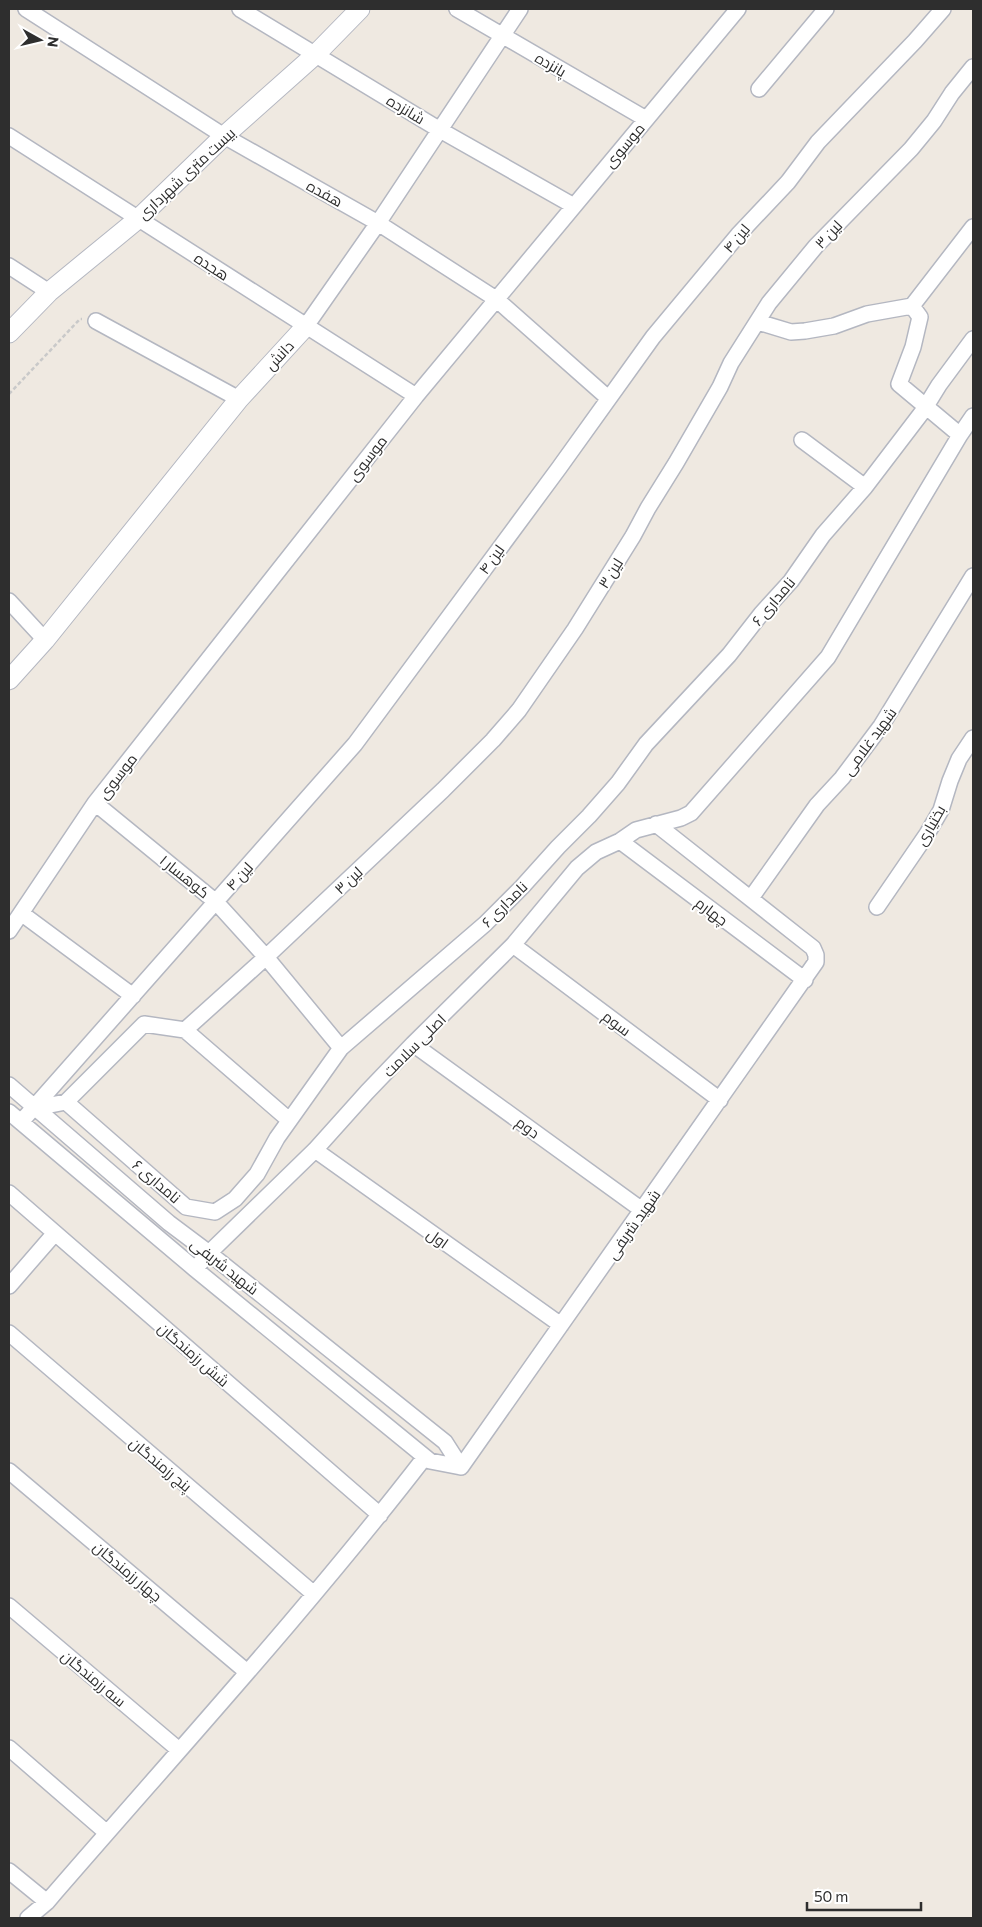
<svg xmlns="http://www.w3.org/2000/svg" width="982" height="1927" viewBox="0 0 982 1927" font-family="Commissioner,Cairo,sans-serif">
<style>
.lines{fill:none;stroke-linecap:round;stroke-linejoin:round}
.minor-casing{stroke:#b4b7c1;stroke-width:18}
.tertiary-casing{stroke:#b4b7c1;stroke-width:21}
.path{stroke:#c9c9c9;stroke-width:2.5;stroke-dasharray:4 2.5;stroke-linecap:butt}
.minor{stroke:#fff;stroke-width:15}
.tertiary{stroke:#fff;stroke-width:19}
.labels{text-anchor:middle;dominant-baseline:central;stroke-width:4;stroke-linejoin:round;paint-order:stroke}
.street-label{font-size:15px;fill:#2e2e2e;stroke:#fff}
</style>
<rect width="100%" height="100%" fill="#efe9e1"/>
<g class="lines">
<g class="minor-casing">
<path id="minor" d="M26 9 224 136 378 223 496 299 608 398
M240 9 440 130 574 206
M457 9 646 119
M759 89 826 9
M9 136 416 396
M9 266 49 292
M912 306 920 317 913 347 899 384 960 435
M96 321 239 399
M758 322 791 332 805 331 834 326 867 314 912 306 973 227
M306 326 378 223 520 9
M802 440 865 487
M9 601 45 640
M95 803 216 902 266 957 341 1048
M620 841 805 980
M751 898 817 805 842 778 881 726 973 576
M877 907 927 834 941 810 950 781 959 759 973 738
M21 913 133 996
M9 931 95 803 416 396 738 9
M513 945 720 1100
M185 1030 266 957 443 790 493 740 519 710 575 629 633 536 648 508 676 463 720 387 731 363 769 303 816 246 911 149 934 121 952 93 973 67
M413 1044 642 1210
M9 1085 169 1223 209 1253 445 1442 461 1467
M66 1102 144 1024 185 1030 289 1120
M35 1108 66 1102 186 1207 215 1212 235 1199 257 1174 277 1138 341 1048 485 924 522 887 558 847 589 816 618 783 646 744 729 655 761 614 791 581 823 535 865 487 923 411 939 385 973 339
M9 1112 195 1269 430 1461 461 1467
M21 1122 355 744 559 468 653 337 738 235 788 182 818 142 915 41 943 9
M315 1150 561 1325
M9 1193 380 1515
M195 1269 209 1253 315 1150 367 1092 413 1044 513 945 577 868 596 852 620 841 636 830 681 818 691 813 828 657 960 435 973 416
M9 1286 55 1233
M9 1333 314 1594
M461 1467 816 962V955L813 948 656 824
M9 1471 247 1672
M9 1606 179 1750
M9 1748 107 1833
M9 1871 47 1902
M28 1918 47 1902C174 1755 306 1611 425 1457"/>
</g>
<g class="tertiary-casing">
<path id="tertiary" d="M9 333 49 292 138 219 224 136 315 55 360 9
M9 680 45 640 239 399 306 326"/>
</g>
<path class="path" d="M9 394 80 319H82"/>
<use href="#minor" class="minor"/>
<use href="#tertiary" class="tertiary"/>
</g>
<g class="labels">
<g class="street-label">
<text transform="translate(551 64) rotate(30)">پانزده</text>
<text transform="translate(406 109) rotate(31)">شانزده</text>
<text transform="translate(624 145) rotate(-50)">موسوی</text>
<text transform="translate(186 173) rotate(-43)">بیست متری شهرداری</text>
<text transform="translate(325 193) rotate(29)">هفده</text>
<text transform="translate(828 234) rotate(-47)">لین ۳</text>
<text transform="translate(736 238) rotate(-50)">لین ۴</text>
<text transform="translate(212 266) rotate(33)">هجده</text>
<text transform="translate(279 355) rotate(-47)">دانش</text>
<text transform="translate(367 458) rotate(-52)">موسوی</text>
<text transform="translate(491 559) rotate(-54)">لین ۴</text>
<text transform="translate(610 573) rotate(-58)">لین ۳</text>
<text transform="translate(773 601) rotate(-50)">نامداری ۶</text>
<text transform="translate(869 741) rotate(-54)">شهید غلامی</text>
<text transform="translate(117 776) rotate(-52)">موسوی</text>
<text transform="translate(930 825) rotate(-60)">بختیاری</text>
<text transform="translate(185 876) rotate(39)">کوهسار ۱</text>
<text transform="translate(239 876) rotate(-48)">لین ۴</text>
<text transform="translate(348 880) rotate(-43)">لین ۳</text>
<text transform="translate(504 904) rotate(-45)">نامداری ۶</text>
<text transform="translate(712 911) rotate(37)">چهارم</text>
<text transform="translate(617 1023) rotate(37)">سوم</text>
<text transform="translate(414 1045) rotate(-45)">اصلی سلامت</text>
<text transform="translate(528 1127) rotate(36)">دوم</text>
<text transform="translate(157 1181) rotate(41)">نامداری ۶</text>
<text transform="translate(633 1224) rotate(-55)">شهید شریفی</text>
<text transform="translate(438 1238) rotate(35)">اول</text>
<text transform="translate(225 1266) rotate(38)">شهید شریفی</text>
<text transform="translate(194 1354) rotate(41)">شش رزمندگان</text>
<text transform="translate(161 1464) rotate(40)">پنج رزمندگان</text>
<text transform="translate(128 1571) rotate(40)">چهار رزمندگان</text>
<text transform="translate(94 1678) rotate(40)">سه رزمندگان</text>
</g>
</g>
<rect width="982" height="1927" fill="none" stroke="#2e2e2e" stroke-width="20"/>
<g transform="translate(40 40) rotate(98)" stroke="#ffffff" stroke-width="4" paint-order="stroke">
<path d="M0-4L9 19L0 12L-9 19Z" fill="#2e2e2e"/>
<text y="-8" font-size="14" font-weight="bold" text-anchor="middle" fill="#2e2e2e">N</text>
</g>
<path d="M807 1902v8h114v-8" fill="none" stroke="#2e2e2e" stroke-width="2.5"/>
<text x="814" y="1902" font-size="15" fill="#2e2e2e" stroke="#ffffff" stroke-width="4" paint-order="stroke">50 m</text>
</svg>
